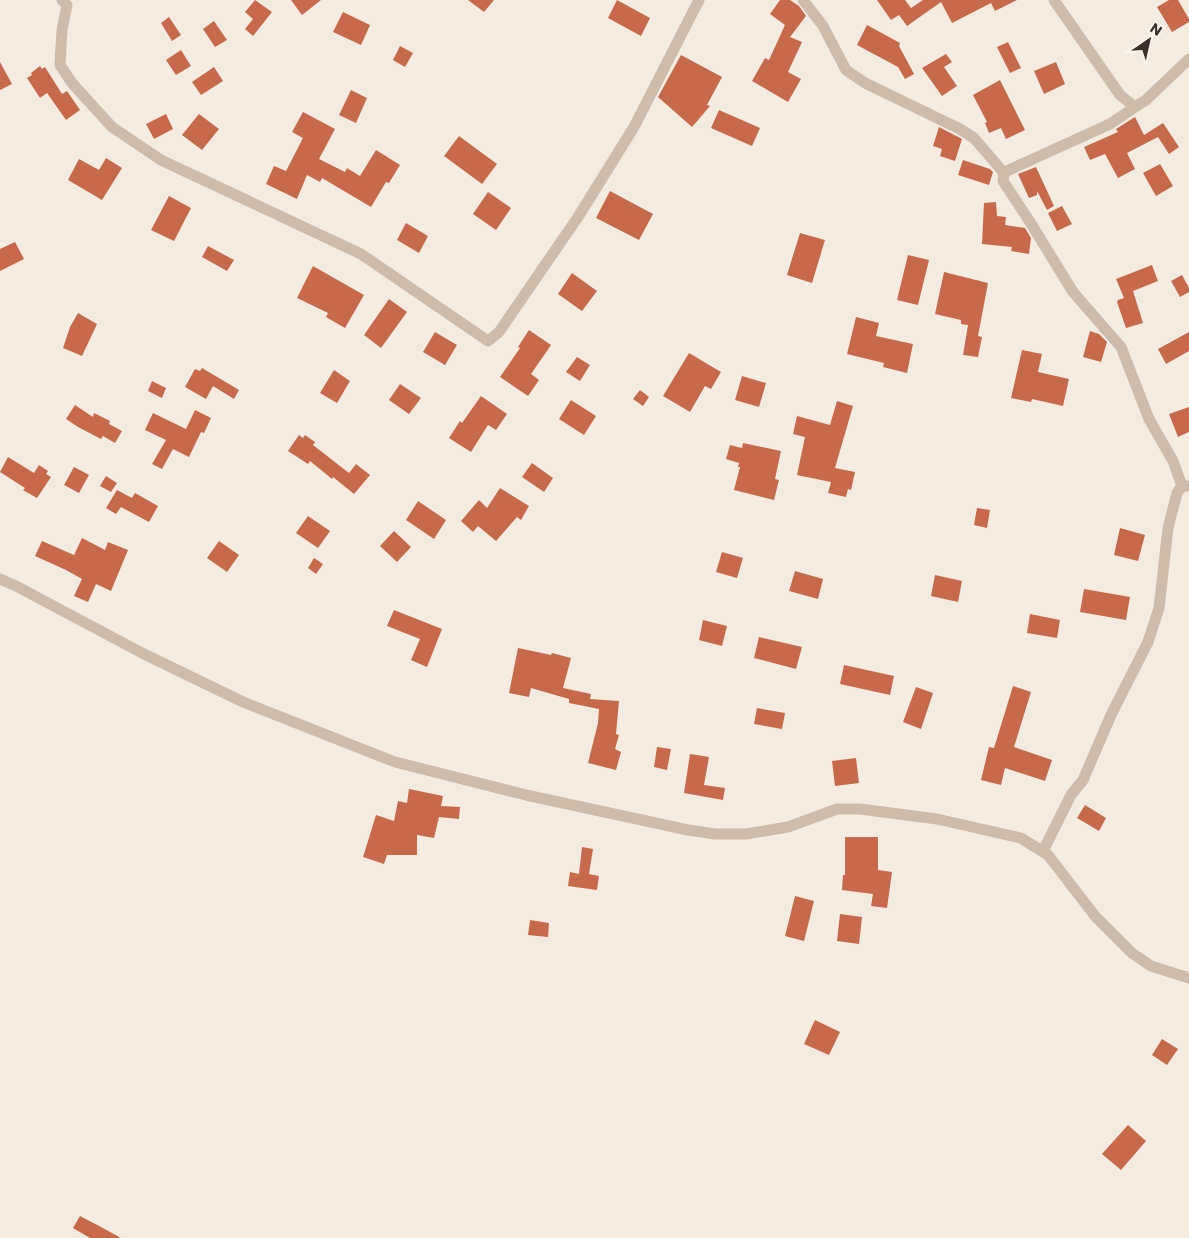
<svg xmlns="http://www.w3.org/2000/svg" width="1189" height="1238" viewBox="0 0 1189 1238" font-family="Poppins,sans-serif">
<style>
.building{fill:#c8694b}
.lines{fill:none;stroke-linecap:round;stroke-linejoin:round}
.minor{stroke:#cdbbac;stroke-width:11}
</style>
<rect width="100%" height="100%" fill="#f4ebe1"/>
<path class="building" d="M255 0 272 12 253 36 245 29 253 19 245 12Z
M291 0H321L302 15Z
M468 0H494L484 12Z
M617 0 650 18 641 36 608 18Z
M780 0H790L799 6 806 16 790 37 802 42 788 72 801 79 788 102 752 81 765 58 769 60 785 25 770 14Z
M877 0H905L911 8 923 0H1017L995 11 991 3 952 23 941 2 907 26 899 15 891 20Z
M1169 0H1178L1189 19V22L1172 32 1157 7Z
M343 12 370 25 361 45 333 32Z
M169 17 181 35 172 41 161 23Z
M214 21 227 40 215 47 203 29Z
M867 25 900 43 899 46 914 74 905 79 898 67 857 45Z
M1008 42 1021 68 1010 73 997 47Z
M400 46 413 53 405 67 393 60Z
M181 50 191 66 176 75 166 60Z
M946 54 952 62 944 67 957 86 942 96 922 68Z
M681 55 722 77 707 105 710 106 692 127 658 97Z
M0 62 12 84 0 90Z
M1056 62 1065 84 1044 94 1034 71Z
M40 66 42 69 45 67 62 94 67 91 80 110 66 120 47 93 40 98 27 78 32 75 31 73Z
M214 67 223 81 201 95 192 82Z
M1000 80 1025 130 1006 139 1001 128 989 133 985 123 987 122 973 95Z
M351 90 367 98 356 123 339 115Z
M719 110 760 128 752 146 711 128Z
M303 112 335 129 319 159 345 172 347 168 360 176 376 150 400 165 389 183 386 182 371 207 322 178 320 182 307 175 297 199 266 184 274 166 286 171 303 138 292 132Z
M166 114 173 129 154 139 146 124Z
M199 114 219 129 202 150 182 135Z
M1135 117 1144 135 1163 123 1179 147 1169 154 1158 137 1127 153 1135 169 1118 178 1105 154 1090 160 1084 147 1118 132 1116 129Z
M939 127 962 139 955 161 940 156 942 149 933 146Z
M459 136 497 164 482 184 444 156Z
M106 158 122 168 102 200 68 180 79 159 99 170Z
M963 160 990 169 993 172 989 185 958 175Z
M1160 164 1173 186 1156 196 1143 173Z
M1036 167 1054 206 1047 210 1037 191V195L1029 198 1018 174Z
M610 191 653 214 639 240 596 218Z
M488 192 511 208 496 230 473 214Z
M169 196 191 208 174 241 151 230Z
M996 202 997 216 1006 217 1005 225 1025 228 1031 238 1029 254 1011 251 1012 247 982 244 984 203Z
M1062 206 1072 224 1057 231 1048 213Z
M406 223 428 236 419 253 397 240Z
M800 233 825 240 812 283 787 275Z
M15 242 24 259 0 271V249Z
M208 246 234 260 227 271 202 257Z
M908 255 929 260 918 305 897 300Z
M1152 265 1158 281 1133 291 1143 323 1126 328 1117 302 1118 300 1124 298 1116 279Z
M313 266 364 295 345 328 326 317 328 313 297 298Z
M944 272 988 283 978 336 982 337 978 357 963 355 968 325 961 324V320L935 314Z
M572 273 597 291 582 311 558 294Z
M1182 275 1189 288V292L1180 297 1171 281Z
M389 299 407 312 381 348 364 335Z
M78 313 97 324 82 356 63 348 70 327Z
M856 317 879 323 876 336 913 344 907 373 883 367 884 363 847 354Z
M529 330 551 345 531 374 539 380 528 396 500 377 520 348 518 347Z
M1090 331 1099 334 1107 342 1101 362 1083 357Z
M435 332 457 345 445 365 423 352Z
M1189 332V351L1166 364 1158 349Z
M1022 350 1042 354 1038 372 1069 379 1063 406 1032 399 1031 402 1011 398Z
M689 353 721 372 711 389 705 386 690 412 663 396Z
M577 357 590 365 580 381 566 372Z
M202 368 239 390 234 399 213 386 206 399 185 387 195 369 200 371Z
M334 370 350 381 337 403 320 393Z
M742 376 766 383 759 407 735 400Z
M152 381 166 388 162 398 148 391Z
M400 384 421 398 409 414 389 400Z
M640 390 649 397 643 406 633 399Z
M481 396 507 414 496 430 488 425 471 452 449 438 460 421 462 423Z
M571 400 596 416 584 435 559 419Z
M837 401 853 406 835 468 855 472 851 490 848 489 846 497 828 493 831 482 797 475 805 437 793 434 797 416 830 425Z
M75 405 93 417 94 413 110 421 109 424 122 431 115 443 103 436 101 439 78 427 66 419Z
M1189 407V432L1178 437 1169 414Z
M195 410 211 418 204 433 201 432 189 457 173 449 162 469 152 464 166 440 145 430 153 413 186 429Z
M299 435 303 438 305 435 315 442 313 445 349 473 356 464 370 475 354 494 333 477 332 479 310 461 308 464 288 451Z
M743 443 781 451 775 479 779 480 774 500 734 490 740 467H738L739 463 726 459 730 445 742 448Z
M8 457 34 473 39 465 48 471 46 474 51 477 37 498 23 490 25 488 0 472Z
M532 463 553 478 544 492 522 477Z
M74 467 89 475 79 493 64 485Z
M106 476 117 483 111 492 100 486Z
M500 488 529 506 521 520 517 517 496 541 478 526 473 532 461 521 479 500 487 508Z
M117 490 132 498 135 493 158 506 149 522 121 507 116 514 106 508Z
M418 501 446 520 434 539 406 520Z
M977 508 990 510 987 528 974 525Z
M308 516 330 531 318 548 296 533Z
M1120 528 1145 535 1138 561 1114 555Z
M394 531 411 547 397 562 380 546Z
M82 538 105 550 108 542 128 550 111 591 96 584 88 602 74 596 82 579 66 570 35 556 42 541 74 555Z
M219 541 239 555 227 572 207 558Z
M722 552 743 558 737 578 716 572Z
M314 558 323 564 316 574 308 568Z
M795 571 823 579 818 599 789 591Z
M935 575 962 581 958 602 931 596Z
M1084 589 1130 597 1126 620 1080 612Z
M394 610 442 629 427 667 411 660 420 639 387 626Z
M1030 614 1060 620 1057 638 1027 633Z
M703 620 727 626 722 646 699 640Z
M759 637 802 647 796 669 754 658Z
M518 648 551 655 552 653 571 658 563 688 591 694 590 699 619 701 616 734 619 735 615 749 621 752 616 770 588 763 598 723 599 709 569 703V699L531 688 529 697 509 693Z
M844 665 894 676 890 695 840 684Z
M1013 686 1031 692 1014 747 1052 760 1045 781 1005 768 1001 785 981 780 989 747 994 748Z
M916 687 933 693 921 729 903 722Z
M757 708 785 713 782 729 754 724Z
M657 747 671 749 667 770 654 767Z
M690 754 709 757 704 785 725 788 723 800 684 793Z
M856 758 859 783 835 786 832 761Z
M409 789 443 796 441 806 460 807 459 819 439 817 434 838 417 835V855H387L384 864 363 857 376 815 394 821 398 801 407 803Z
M1085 805 1106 818 1099 831 1077 818Z
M845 837H878V870L892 872 887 908 871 906 873 894 842 890 843 875H845Z
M582 847 593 849 589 874 599 876 597 890 568 886 570 872 579 874Z
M795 896 814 901 804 941 785 936Z
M840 914 862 917 859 944 837 941Z
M530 920 549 923 548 937 528 935Z
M815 1020 840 1032 829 1055 804 1044Z
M1162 1039 1178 1049 1167 1065 1152 1055Z
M1128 1125 1146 1141 1121 1170 1102 1154Z
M80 1216 101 1227 121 1238H90L73 1228Z"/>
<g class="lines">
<path class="minor" d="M62 0 67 5 62 30 60 65 72 83 112 127 161 160 361 254 488 341 499 332 578 217 634 127 699 0
M803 0 823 26 846 70 865 83 960 129 974 138 1004 173
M1054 0 1120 95 1135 107 1146 100 1189 59
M1135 107 1110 124 1009 170 1004 173 1003 181 1030 222 1073 292 1121 347 1149 419 1173 461 1182 486
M0 579 16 586 142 653 243 702 395 762 526 795 688 830 715 834H746L788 827 837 809H860L937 819 1021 838 1048 855 1095 916 1132 953 1151 966 1189 978
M1043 851 1071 795 1083 780 1111 715 1148 642 1159 608 1168 528 1177 493 1182 486H1187"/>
</g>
<g transform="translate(1149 40) rotate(34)" stroke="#fbf5ee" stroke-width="4" paint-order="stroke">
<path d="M0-4L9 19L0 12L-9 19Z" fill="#3b302b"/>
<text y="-8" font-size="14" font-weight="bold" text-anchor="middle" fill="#3b302b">N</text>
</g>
</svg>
